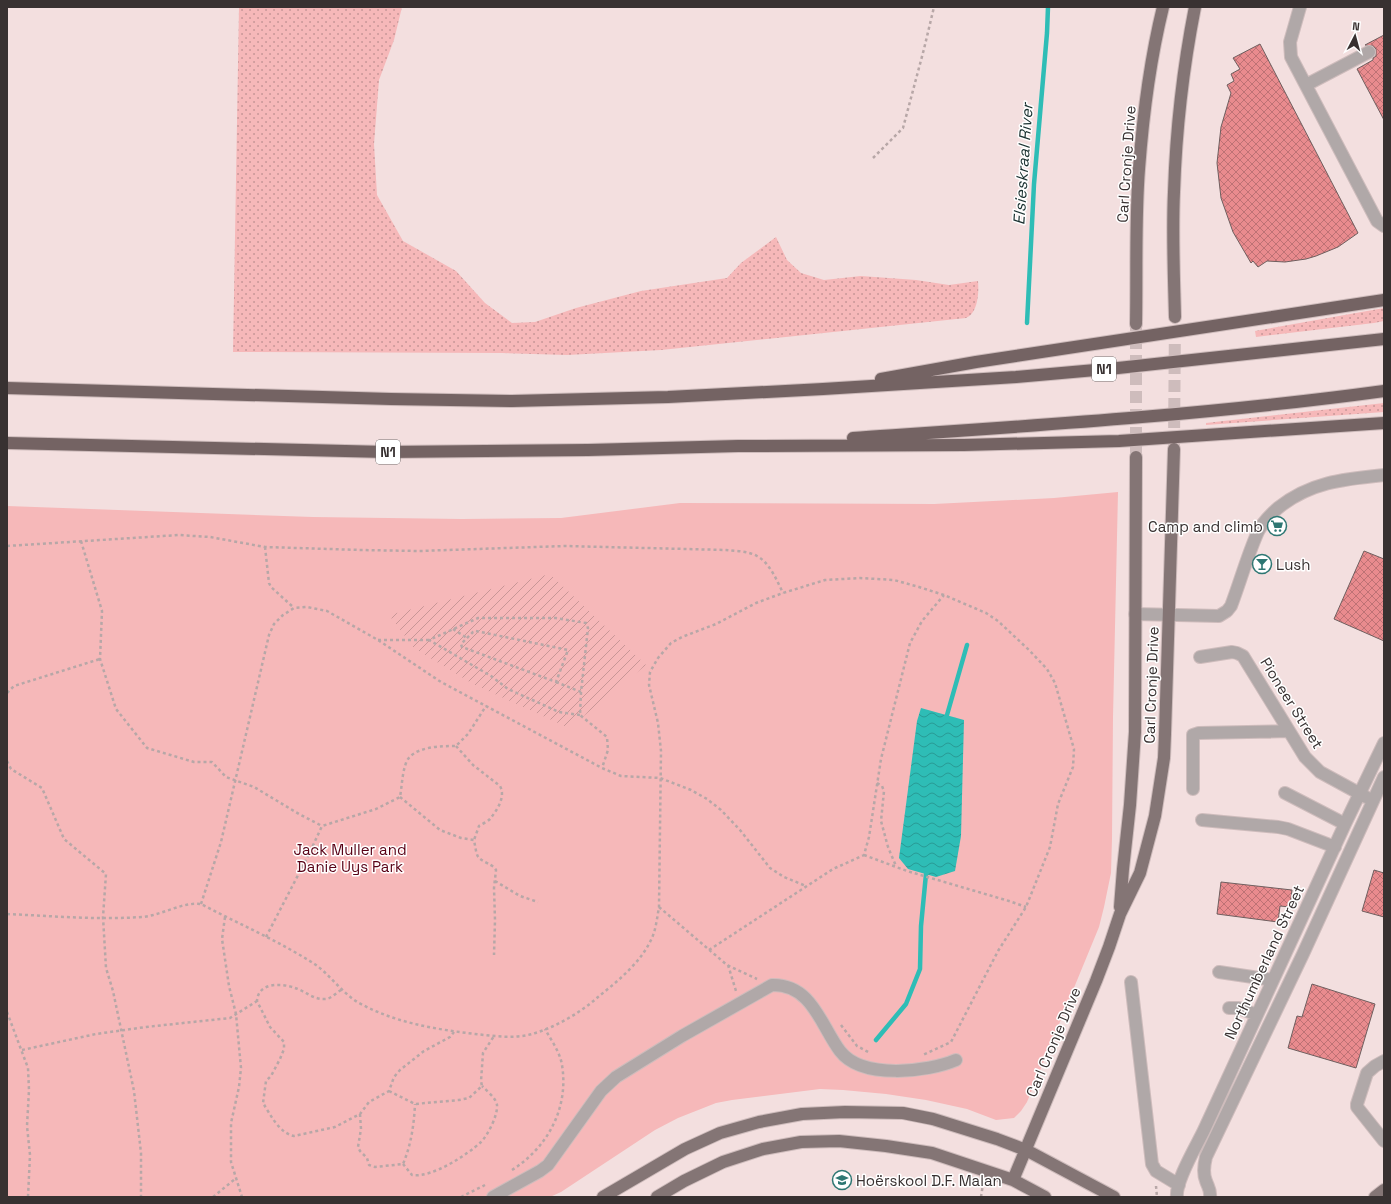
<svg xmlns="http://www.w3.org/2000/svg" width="1391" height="1204" viewBox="0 0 1391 1204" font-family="'Space Grotesk',sans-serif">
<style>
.grass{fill:url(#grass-dots)}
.park{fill:#f6b8b9}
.garden{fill:url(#garden-furrows)}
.water{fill:url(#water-waves)}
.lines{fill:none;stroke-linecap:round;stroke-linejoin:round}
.stream{stroke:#2ebdb6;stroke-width:4.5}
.building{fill:url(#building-cross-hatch);stroke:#6f5f5f}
.major-tunnel{stroke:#cebcbc;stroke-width:12;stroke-dasharray:12 6;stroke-linecap:butt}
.minor-casing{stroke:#cebcbc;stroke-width:14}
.major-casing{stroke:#cebcbc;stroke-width:14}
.highway-casing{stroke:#cebcbc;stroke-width:14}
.path{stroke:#b7a7a7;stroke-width:2.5;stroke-dasharray:3 3;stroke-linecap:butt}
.minor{stroke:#b0a8a8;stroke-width:12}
.major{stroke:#847575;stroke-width:12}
.highway{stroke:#746363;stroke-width:12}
.labels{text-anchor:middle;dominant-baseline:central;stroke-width:3;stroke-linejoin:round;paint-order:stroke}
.shield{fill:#fff;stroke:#746f6f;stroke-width:1}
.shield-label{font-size:14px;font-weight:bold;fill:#383131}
.street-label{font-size:15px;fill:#383131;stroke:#fff}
.poi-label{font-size:15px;fill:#383131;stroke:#fff;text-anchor:start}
.park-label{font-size:15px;fill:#580115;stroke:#fff}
.water-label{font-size:16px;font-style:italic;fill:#182f2e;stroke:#fff}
</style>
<defs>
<pattern id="grass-dots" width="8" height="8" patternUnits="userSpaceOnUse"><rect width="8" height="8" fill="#f6b8b9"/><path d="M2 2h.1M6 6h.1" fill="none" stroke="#c89697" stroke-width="1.8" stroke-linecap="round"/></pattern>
<pattern id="garden-furrows" width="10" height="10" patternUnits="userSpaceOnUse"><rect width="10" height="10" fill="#f6b8b9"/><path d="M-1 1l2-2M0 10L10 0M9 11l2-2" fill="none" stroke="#c89697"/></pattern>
<pattern id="water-waves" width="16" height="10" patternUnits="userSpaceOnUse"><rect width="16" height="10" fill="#2ebdb6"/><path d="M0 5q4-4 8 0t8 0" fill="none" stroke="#289a95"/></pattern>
<pattern id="building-cross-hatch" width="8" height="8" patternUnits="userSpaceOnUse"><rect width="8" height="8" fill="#e98b8e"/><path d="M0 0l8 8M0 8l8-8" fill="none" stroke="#be7275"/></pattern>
</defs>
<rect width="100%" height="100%" fill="#f3dfdf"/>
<path class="grass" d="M239 7H402L394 40 379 80 374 144 377 195 403 241 456 271 485 303 512 323 535 322 576 308 641 291 727 278 741 263 776 237 787 260 801 273 824 280 861 276 916 280 949 285 978 281C979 293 978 313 966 318L661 350 567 355 502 353 233 352Z
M1384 308V321L1374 323 1256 337 1255 331Z
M1384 403V412L1206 425V423Z"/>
<path class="park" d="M1118 492 1113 717 1112 838 1111 873 1104 907 1099 927 1027 1102 1021 1111 1014 1118 996 1120 967 1109 926 1100 886 1094 843 1090 820 1089 732 1100 716 1103 678 1118 655 1130 561 1192 550 1197H7V506L313 517 462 519 561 518 680 503 934 504 1054 498Z"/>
<path class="garden" d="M550 574 646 665 569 728 473 684 414 648 389 615Z"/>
<path class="water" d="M921 708 964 720 961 836 955 871 936 877 908 869 899 858 917 721Z"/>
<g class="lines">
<path class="stream" d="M1027 323 1034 184 1047 33 1048 7
M947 715 967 645
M876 1040 906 1004 920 969 921 926 926 874"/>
</g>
<path class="building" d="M1384 35V120L1357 69 1373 60V58L1376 56V49L1373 46 1365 45Z
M1260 44 1358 233 1338 247 1316 256 1306 259 1285 262 1267 261 1258 267 1253 261 1251 263 1233 232 1221 198 1217 163 1221 127 1231 93 1227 85 1234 81 1231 74 1240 69 1233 58Z
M1364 551 1384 559V641L1334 619Z
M1374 870 1384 873V917L1362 911Z
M1221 882 1292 890 1290 907 1280 906 1278 922 1217 914Z
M1312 984 1375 1004 1356 1068 1288 1048 1297 1016 1302 1017Z"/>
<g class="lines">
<path class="major-tunnel" d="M1174 446 1175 317
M1136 457V324"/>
<g class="minor-casing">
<path id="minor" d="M1300 7 1290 42 1291 57 1377 221 1384 226
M1306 85 1369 52
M1135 614 1219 616 1227 611 1231 606C1240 582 1247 557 1257 534 1261 524 1270 515 1278 508 1310 482 1344 479 1384 475
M1200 657 1232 652 1237 653 1243 656 1305 757 1320 772 1366 797
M1193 789V735L1199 733 1289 731
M1285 793 1345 824
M1202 820 1278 827 1288 829 1335 847
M1219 972 1273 980
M1131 982 1152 1164 1156 1171 1179 1185
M1229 1008H1239L1257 1015
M1384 1061 1375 1066 1367 1073 1357 1104V1107L1384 1141
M493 1197 540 1171 548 1165 601 1091 616 1077 682 1036 772 985C812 984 821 1026 840 1051 862 1080 928 1072 956 1060
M1177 1197C1175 1181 1197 1145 1204 1130L1345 824 1384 743
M1210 1197C1211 1190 1208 1187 1206 1181 1203 1174 1204 1165 1206 1157L1303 954 1384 777"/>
</g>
<g class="major-casing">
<path id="major" d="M1175 317C1174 276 1172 234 1174 192 1176 130 1183 68 1195 7
M1136 324C1137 272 1135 220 1139 169 1143 115 1150 60 1163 7
M1120 907 1123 869 1130 805 1135 732 1136 457
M1013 1180 1096 981 1109 947 1120 914 1140 873 1155 816 1164 758 1165 734 1174 449
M603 1197 685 1149 720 1133 759 1122 802 1114 845 1112 903 1113 933 1119 997 1139 1026 1150 1114 1197
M657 1197 684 1181 723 1162 763 1149 801 1142 839 1141 886 1146 932 1153 1013 1180 1045 1197
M1375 1197 1384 1190"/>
</g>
<g class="highway-casing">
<path id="highway" d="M881 379 976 362 1384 300
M7 388 391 399 512 401 668 397 823 389 1016 377 1118 368 1384 339
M853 438C1030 426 1208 415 1384 391
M7 443 386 452 588 450 738 446 964 445 1119 441 1384 423"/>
</g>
<path class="path" d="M873 158 903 128 924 49 934 7
M81 541 102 611 100 659 116 709 147 748 194 762H212L226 777 254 787 299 814 322 826
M7 546 179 535 210 537 265 547 361 550 419 551 565 546 726 550C736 551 748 551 757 556 770 563 777 581 783 593
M265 547 269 583 271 587 293 607
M453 629 467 638
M476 631 568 650 556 682 462 647 461 644 473 632Z
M378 640H429
M556 682 581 692
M7 693 14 686 100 659
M580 715 559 712 508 689 491 676 429 640 478 618H556L586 623 588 628 581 692 580 715 607 737 608 750 602 768
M456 746 473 765 500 786C506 797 497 810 490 819 487 822 482 824 479 826L474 840
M7 761 11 769 42 788 64 839 106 874 103 917 106 968 113 991 134 1091 141 1153V1197
M877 783 882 786 884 791 881 821 888 847 896 866
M400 797 440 830 461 838 474 840C478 862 476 856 494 867L496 870 494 888 495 920 494 955
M864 855 907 871 1009 901 1026 907
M495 881 520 896 538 902
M201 904 221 842 269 635 274 624 283 615 294 608 307 607 327 611 378 640 441 682 602 768 621 776 660 778 691 790 707 799 721 810 740 830 770 868 784 877 806 886
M659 907 727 965 757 979
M7 914C52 916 97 920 142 917 163 915 181 902 201 904 239 924 281 942 316 965 331 976 342 993 359 1003 396 1023 434 1029 475 1034 494 1036 514 1039 532 1034 556 1027 580 1013 598 997 618 981 640 963 651 940 656 930 657 918 659 907L661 751 658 723 649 685 650 672 658 658 671 643 682 637 716 624 756 603 783 593 825 580 860 578 894 580 919 587 944 595 986 613 998 621 1029 650 1047 669 1055 683 1074 749 1073 767 1058 804 1050 847 1026 907 998 951 951 1042 923 1055
M225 917 222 939 229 986 236 1014 241 1068 239 1087 231 1123V1162L242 1197
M266 937 310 852 322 826 376 809 400 797C402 786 402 774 406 763 412 746 442 746 456 746L468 734 486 706
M709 950 833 869 864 855 869 837 881 759 910 643 922 621 944 595
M728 965 736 991
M341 990C336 993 331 999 325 999 314 1000 305 991 295 988 282 983 258 982 257 1001L270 1027 284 1042V1049L280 1059 271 1076 266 1081 263 1103C270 1114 279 1133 294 1136L335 1127 360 1114 369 1102 389 1091 394 1077 400 1070 424 1051 450 1037 454 1032
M7 1012 28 1068 29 1090 27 1126 30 1155 28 1197
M841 1025 857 1046 870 1053
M22 1050 96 1034 146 1027 230 1018 257 1001
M389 1091 415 1104 459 1100 469 1098 482 1086 481 1081 483 1053 494 1036
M360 1114 361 1129 358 1147 360 1151 367 1158 369 1165 375 1167 403 1164C411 1145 414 1125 415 1104
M403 1164 412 1175C432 1178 467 1155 481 1142 488 1135 498 1115 497 1105 496 1098 487 1091 482 1086
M512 1170C548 1147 569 1108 562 1065 560 1052 551 1040 545 1029
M1156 1186 1157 1197
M213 1197 235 1179
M461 1197 485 1185
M981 1197 983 1184"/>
<use href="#minor" class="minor"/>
<use href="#major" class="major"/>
<use href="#highway" class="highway"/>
</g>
<defs>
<g id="supermarket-ring" transform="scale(1)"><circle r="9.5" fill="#fff" stroke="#2e7773" stroke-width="1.5"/><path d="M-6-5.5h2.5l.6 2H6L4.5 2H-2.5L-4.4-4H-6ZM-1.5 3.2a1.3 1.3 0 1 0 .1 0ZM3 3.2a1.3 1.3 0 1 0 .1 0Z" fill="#2e7773"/></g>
<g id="bar-ring" transform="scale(1)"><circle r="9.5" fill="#fff" stroke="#2e7773" stroke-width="1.5"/><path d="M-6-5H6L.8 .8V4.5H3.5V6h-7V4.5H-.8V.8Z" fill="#2e7773"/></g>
<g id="school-ring" transform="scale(1)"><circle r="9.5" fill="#fff" stroke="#2e7773" stroke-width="1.5"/><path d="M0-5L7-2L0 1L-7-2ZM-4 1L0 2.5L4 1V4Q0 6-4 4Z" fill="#2e7773"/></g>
</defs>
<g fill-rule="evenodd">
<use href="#supermarket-ring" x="1277" y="526"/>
<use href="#bar-ring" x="1262" y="564"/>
<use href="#school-ring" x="842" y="1180"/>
</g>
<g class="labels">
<g class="shield">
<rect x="1092" y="357" width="24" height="24" rx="3"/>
<rect x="376" y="440" width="24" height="24" rx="3"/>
</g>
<g class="shield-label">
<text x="1104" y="369">N1</text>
<text x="388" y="452">N1</text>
</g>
<g class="street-label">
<text transform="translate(1126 164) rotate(-86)">Carl Cronje Drive</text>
<text transform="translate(1151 685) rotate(-88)">Carl Cronje Drive</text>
<text transform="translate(1292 703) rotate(58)">Pioneer Street</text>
<text transform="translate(1264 962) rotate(-65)">Northumberland Street</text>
<text transform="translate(1053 1042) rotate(-67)">Carl Cronje Drive</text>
</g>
<g class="poi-label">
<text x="1263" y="526" text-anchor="end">Camp and climb</text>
<text x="1276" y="564">Lush</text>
<text x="856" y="1180">Hoërskool D.F. Malan</text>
</g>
<g class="park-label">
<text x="350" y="849">Jack Muller and<tspan x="350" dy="17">Danie Uys Park</tspan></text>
</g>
<g class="water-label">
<text transform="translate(1023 164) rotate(-86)">Elsieskraal River</text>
</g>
</g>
<rect width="1391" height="1204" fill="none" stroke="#383131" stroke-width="16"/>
<g transform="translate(1355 36) rotate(6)" stroke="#ffffff" stroke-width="3" paint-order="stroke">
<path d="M0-3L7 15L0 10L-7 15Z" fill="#383131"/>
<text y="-6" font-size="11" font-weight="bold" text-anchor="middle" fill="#383131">N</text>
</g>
</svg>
